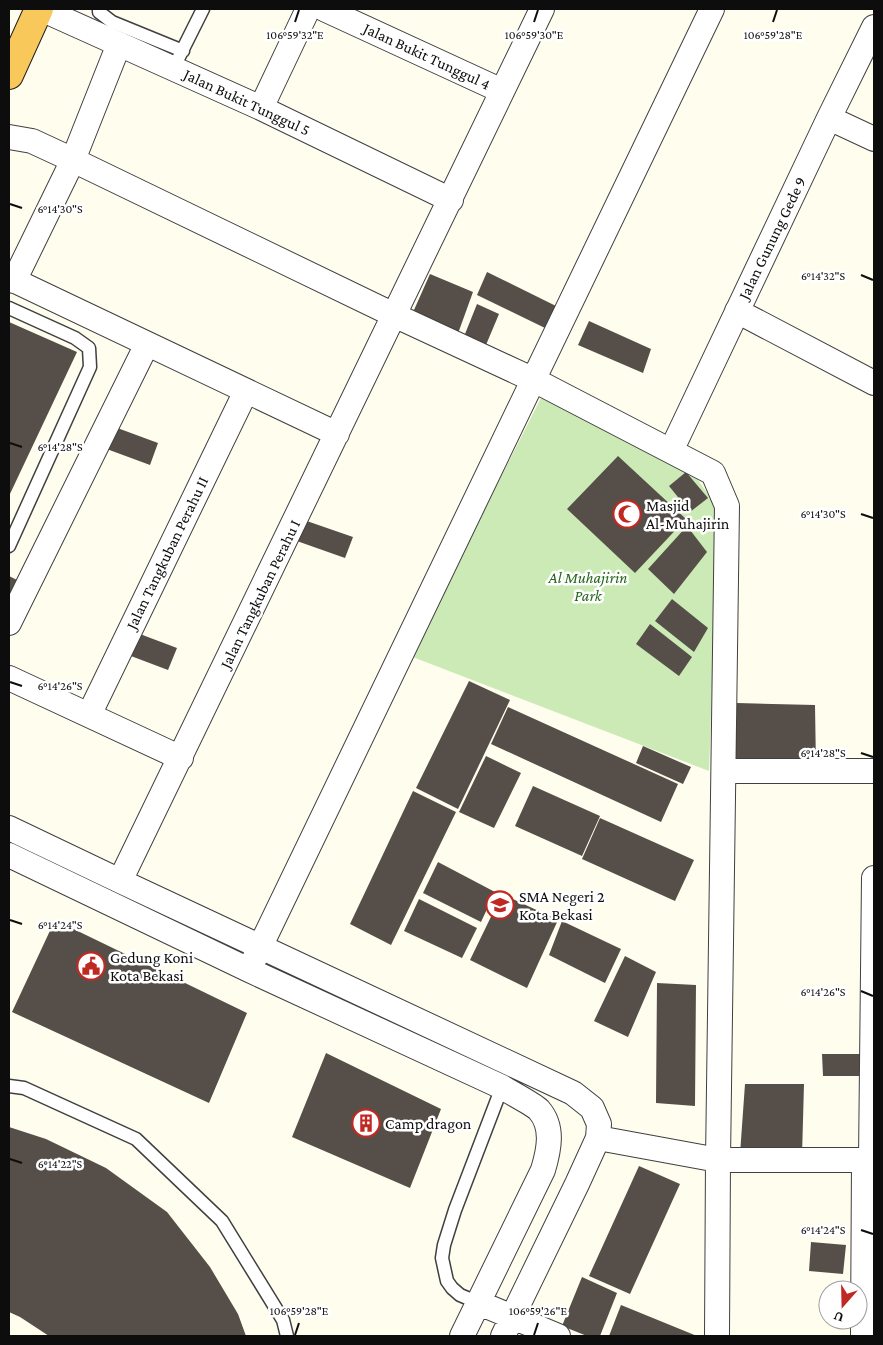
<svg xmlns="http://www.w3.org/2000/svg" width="883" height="1345" viewBox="0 0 883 1345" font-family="'Crimson Pro',serif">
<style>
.green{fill:#cceab6}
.building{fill:#564f49}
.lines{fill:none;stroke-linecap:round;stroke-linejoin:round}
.service-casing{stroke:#404040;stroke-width:15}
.minor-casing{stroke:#404040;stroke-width:26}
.trunk-casing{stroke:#1e1e1e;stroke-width:30}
.service{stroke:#fff;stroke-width:12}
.minor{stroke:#fff;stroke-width:24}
.trunk{stroke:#f9c85a;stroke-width:28}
.ticks{fill:none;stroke:#0d0d0d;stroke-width:2}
.labels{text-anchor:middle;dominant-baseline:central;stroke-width:5;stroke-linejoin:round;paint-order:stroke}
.street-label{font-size:16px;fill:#0d0d0d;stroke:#fff}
.poi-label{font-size:16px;fill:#0d0d0d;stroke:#fff;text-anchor:start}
.park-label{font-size:16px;font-style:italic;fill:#25661c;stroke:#fff}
.ticks-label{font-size:12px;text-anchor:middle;fill:#0d0d0d;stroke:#fff;stroke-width:5;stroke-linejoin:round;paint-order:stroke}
</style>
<rect width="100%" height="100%" fill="#fffded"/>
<path class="green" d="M542 396 690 469 718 508 709 771 410 656Z"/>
<path class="building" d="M487 272 556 306 545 328 477 295Z
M430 274 473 292 456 339 410 319Z
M477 304 499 314 483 352 461 344Z
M589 321 651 349 643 373 578 345Z
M9 322 77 352 9 496Z
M112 426 158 443 150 465 104 448Z
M618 456 686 519 635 573 567 509Z
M686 472 708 498 690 512 669 486Z
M301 519 353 537 345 558 294 540Z
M687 526 707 552 674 594 648 569Z
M9 576 25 584 9 618Z
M672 599 708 628 694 652 655 621Z
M650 624 692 657 679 676 636 644Z
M132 631 177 648 168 670 123 653Z
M469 681 510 700 458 809 416 788Z
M737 703 815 705 816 767 735 765Z
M508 707 678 784 661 822 491 744Z
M643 746 691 767 683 784 636 763Z
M486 756 521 773 494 828 459 812Z
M533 786 600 816 582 856 515 826Z
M413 791 456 812 391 945 350 924Z
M600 818 694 860 675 901 582 859Z
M438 862 495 892 481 922 423 893Z
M502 894 558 920 527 988 470 960Z
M419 899 477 928 462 958 404 931Z
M55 920 247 1013 209 1103 12 1012Z
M562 921 621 949 605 983 549 955Z
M625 956 656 972 628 1037 594 1021Z
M657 983 696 985 695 1106 656 1103Z
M326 1053 441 1109 410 1188 292 1137Z
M822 1054H868V1076H823Z
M745 1084H804L802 1156 740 1154Z
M9 1127 46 1139 106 1168 167 1212 210 1267 238 1314 246 1336H49L20 1317 9 1312Z
M639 1166 680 1184 630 1294 589 1276Z
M811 1242 846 1245 843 1274 809 1271Z
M582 1277 617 1293 600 1336H587L562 1326Z
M621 1305 697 1336H609Z"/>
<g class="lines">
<g class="service-casing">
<path id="service" d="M99 9V12L112 22 183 51
M179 57 203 9
M9 308 75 338 89 348 90 367 9 546
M9 1086 24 1088 136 1139 222 1221 283 1320 287 1336
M479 1303 460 1295 452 1288 447 1281 442 1258 444 1245 455 1210 502 1087"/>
</g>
<g class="minor-casing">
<path id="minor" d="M41 9 261 108 451 200
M324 9 502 91
M261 108 308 9
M829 118 874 139
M9 137 32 141 73 160 394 315 534 380 713 473 727 506 718 1160 717 1336
M9 278 337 434
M14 281 73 160 119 44
M737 311 874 383
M671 451 829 118 874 27
M9 623 147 344
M9 678 181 758
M89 715 246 391
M724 771H874
M9 828 120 881 573 1093 592 1108 599 1124 598 1138 577 1184 503 1336
M9 855 249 970 502 1087C511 1093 533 1104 539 1110 554 1127 549 1150 543 1170L462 1336
M120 881 542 9
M249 970 712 9
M598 1138 718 1160H874
M871 1160 874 878
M479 1303 558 1336
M863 1336 864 1160"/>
</g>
<g class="trunk-casing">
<path id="trunk" d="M9 75 39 9"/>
</g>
<use href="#service" class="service"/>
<use href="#minor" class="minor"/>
<use href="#trunk" class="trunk"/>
</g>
<path class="ticks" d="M295 22 299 10M534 22 538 10M773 22 777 10M10 204 22 208M861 275 873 280M10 443 22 447M861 514 873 518M10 682 22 686M861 753 873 757M10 920 22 924M861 991 873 996M10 1159 22 1163M861 1230 873 1234M295 1335 299 1323M534 1335 538 1323"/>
<defs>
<g id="mosque-ring" transform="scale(1.4375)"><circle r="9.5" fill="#fff" stroke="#c02922" stroke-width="1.5"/><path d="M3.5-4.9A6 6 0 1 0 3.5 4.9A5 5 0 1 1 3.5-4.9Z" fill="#c02922"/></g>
<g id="school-ring" transform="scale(1.4375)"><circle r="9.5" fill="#fff" stroke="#c02922" stroke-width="1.5"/><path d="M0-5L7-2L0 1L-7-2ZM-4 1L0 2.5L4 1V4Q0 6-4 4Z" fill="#c02922"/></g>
<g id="civic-ring" transform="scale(1.4375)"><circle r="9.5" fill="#fff" stroke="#c02922" stroke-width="1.5"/><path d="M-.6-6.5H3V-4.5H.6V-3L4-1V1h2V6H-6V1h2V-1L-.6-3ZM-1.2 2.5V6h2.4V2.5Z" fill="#c02922"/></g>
<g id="building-ring" transform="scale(1.4375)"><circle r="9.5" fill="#fff" stroke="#c02922" stroke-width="1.5"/><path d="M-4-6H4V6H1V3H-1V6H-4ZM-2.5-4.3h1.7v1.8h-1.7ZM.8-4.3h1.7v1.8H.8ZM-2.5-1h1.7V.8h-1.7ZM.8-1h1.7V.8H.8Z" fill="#c02922"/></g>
</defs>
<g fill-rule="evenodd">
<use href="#mosque-ring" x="627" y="514"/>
<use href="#school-ring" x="500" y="905"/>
<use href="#civic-ring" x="91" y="966"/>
<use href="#building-ring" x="366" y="1123"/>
</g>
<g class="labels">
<g class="street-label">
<text transform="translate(427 56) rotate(25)">Jalan Bukit Tunggul 4</text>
<text transform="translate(247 102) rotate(25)">Jalan Bukit Tunggul 5</text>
<text transform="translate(772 238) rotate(-64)">Jalan Gunung Gede 9</text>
<text transform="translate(167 553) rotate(-64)">Jalan Tangkuban Perahu II</text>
<text transform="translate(260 594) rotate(-64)">Jalan Tangkuban Perahu I</text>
</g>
<g class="poi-label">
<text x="646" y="505">Masjid<tspan x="646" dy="18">Al-Muhajirin</tspan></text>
<text x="519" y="896">SMA Negeri 2<tspan x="519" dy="18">Kota Bekasi</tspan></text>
<text x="110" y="957">Gedung Koni<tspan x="110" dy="18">Kota Bekasi</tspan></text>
<text x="385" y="1123">Camp dragon</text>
</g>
<g class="park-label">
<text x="588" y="577">Al Muhajirin<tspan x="588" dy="18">Park</tspan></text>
</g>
</g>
<g class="ticks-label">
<text x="295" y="39">106°59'32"E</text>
<text x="534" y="39">106°59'30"E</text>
<text x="773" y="39">106°59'28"E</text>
<text x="60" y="213">6°14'30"S</text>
<text x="823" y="280">6°14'32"S</text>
<text x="60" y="451">6°14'28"S</text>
<text x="823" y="518">6°14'30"S</text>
<text x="60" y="690">6°14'26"S</text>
<text x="823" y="757">6°14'28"S</text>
<text x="60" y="929">6°14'24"S</text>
<text x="823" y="996">6°14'26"S</text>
<text x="60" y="1168">6°14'22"S</text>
<text x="823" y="1234">6°14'24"S</text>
<text x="299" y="1315">106°59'28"E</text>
<text x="538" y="1315">106°59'26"E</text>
</g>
<rect width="883" height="1345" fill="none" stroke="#0d0d0d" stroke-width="20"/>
<g transform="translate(843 1305) rotate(200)"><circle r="24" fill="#ffffff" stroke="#9e9e9e"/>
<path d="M0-4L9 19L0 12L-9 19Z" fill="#c02922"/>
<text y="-8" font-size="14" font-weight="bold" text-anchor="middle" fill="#0d0d0d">U</text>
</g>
</svg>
